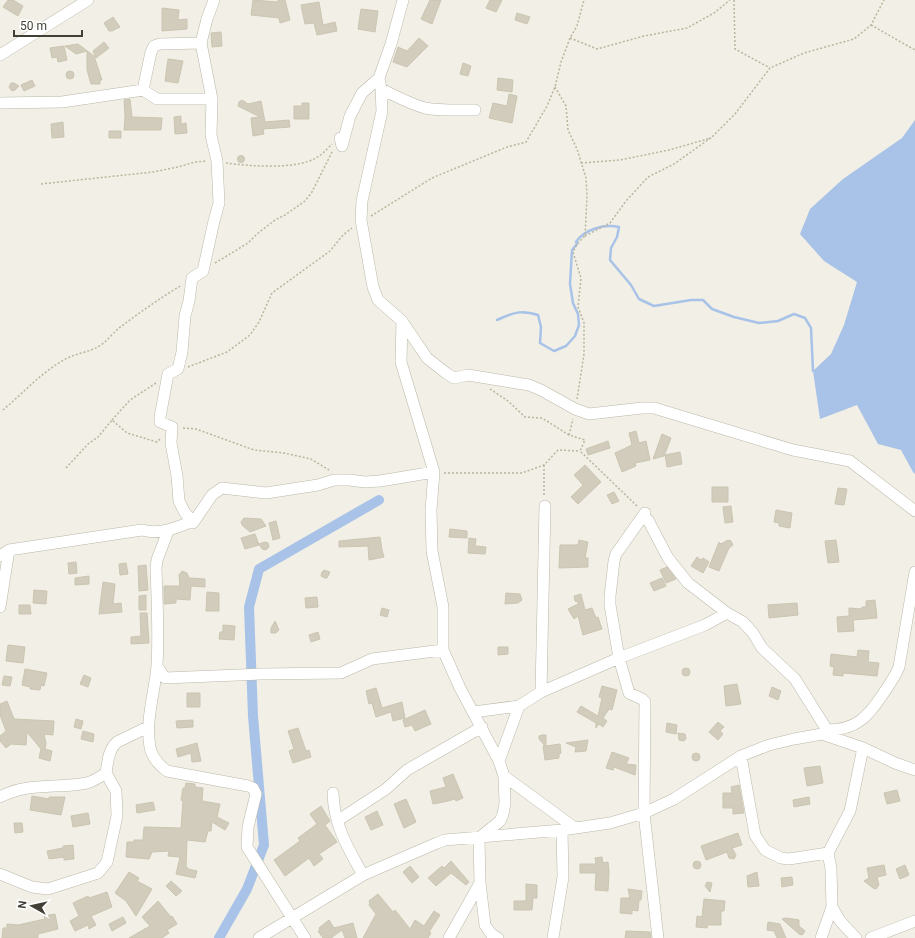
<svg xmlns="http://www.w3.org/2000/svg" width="915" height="938" viewBox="0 0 915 938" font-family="Roboto,sans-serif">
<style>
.water{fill:#a8c3e7}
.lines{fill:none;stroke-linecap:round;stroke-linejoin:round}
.stream{stroke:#a8c3e7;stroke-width:2.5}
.canal{stroke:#a8c3e7;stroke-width:10}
.building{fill:#d1ccbc;stroke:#cbc5b1}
.minor-casing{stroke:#bbb8a9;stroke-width:12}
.path{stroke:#bbb59c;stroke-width:1.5;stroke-dasharray:2 2;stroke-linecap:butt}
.minor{stroke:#fff;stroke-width:11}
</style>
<rect width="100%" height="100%" fill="#f1efe6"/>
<path class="water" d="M915 120V474L913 472 901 450 878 444 857 405 820 419 813 371 831 354 844 325 857 282 824 261 800 234 810 209 843 179 902 138Z"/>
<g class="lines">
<path class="stream" d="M497 320C514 312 521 310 538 315L541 327 540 343 554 351 566 346 575 336 579 325 578 314 573 303 570 284 572 250 577 244 576 242C585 229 604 224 619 227L617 237 611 248 610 260 631 285 639 299 654 306 691 300H703L712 309 734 317 759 323 778 321 794 314 805 318 811 328 813 371"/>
<path class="canal" d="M219 938 247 889 264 845 253 716 249 607 259 569 379 500"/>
</g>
<path class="building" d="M8 0H13L23 6 18 16 3 7Z
M253 0 278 2V0H285L290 20 280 23 279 18 251 15Z
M430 0H441L432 24 421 19Z
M490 0H502L496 12 486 8Z
M319 2 323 25 335 22 337 31 317 35 314 23 305 24 301 5Z
M162 8 179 10 178 20 187 19V29L162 31Z
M361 9 378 11 375 32 358 29Z
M517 13 530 17 527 24 515 20Z
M113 17 120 27 112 31H109L104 23Z
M221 32 222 46 212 47 211 33Z
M419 38 428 46 423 51H420L422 52 407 67 393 62 398 47 407 51Z
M104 42 109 48 96 58 93 51Z
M78 44 94 56 102 80H100V84H91L87 70V51L76 54 65 46Z
M64 46 67 60 58 62 57 57 52 58 50 48Z
M168 59 183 61 178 83 165 81Z
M463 63 471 66 468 76 460 74Z
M66 75a4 4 0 1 1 8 0a4 4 0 1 1-8 0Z
M498 78 513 80 512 92 497 90Z
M32 80 35 86 24 91 21 85Z
M11 83H14L19 86 15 90 12 91 9 87Z
M509 94 517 96 512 123 489 118 493 103 507 106Z
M130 99 132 117 162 118 161 130H124L125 117 124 100Z
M242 100 248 104 261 101 265 122 289 120 290 127 263 129 264 134 253 136 251 118 260 117 238 106 239 102Z
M302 103H309V119H294V106H302Z
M181 116V124L186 123 187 133 175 134 174 117Z
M63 122 64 137 52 138 51 124Z
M109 131H121V138H109Z
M237.5 159a3.5 3.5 0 1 1 7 0a3.5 3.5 0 1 1-7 0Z
M636 431 639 443 646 441 650 460 635 463 636 466 622 472 615 453 632 445 629 433Z
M662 434 671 438 664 456 653 459Z
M608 441 610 448 588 455 586 449Z
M680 452 682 464 667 467 665 455Z
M585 465 601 482 578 504 571 497 583 485 574 475Z
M712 487H728V502H712Z
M838 488 847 489 844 505 835 504Z
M614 492 619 501 612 504 607 495Z
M731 506 733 522 725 523 723 507Z
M776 510 792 513 790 528 779 526V523L774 522Z
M244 518 261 519 266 526 250 532 242 525 241 522Z
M276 521 280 538 273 540 269 523Z
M450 529 467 531V538L449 537Z
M255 534 259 545 245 549 241 538Z
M380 537 382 550 384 557 369 560 368 546 339 547V541Z
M469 538 476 539 475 546 486 547 485 554 468 553Z
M579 540 588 542 585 558H588V567L559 568 560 545H578Z
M728 540 731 541 733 545 729 548 719 571 709 567 719 542 721 544Z
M836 540 839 562 828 563 825 541Z
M265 542 268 543 269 547 266 550 262 549 259 544Z
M697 557 701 560 703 558 709 562 703 573 691 566Z
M76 562 77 573 69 574 68 563Z
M126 563 128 574 120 575 119 564Z
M146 565 148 590 139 591 138 566Z
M667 567 676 579 666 583 660 570Z
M324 570 330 572 327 578H325L321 576 322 572Z
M182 571 187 573 189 578 205 579V587L191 586 190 600 176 599V603L164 604V586H180L179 575Z
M89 576V584L75 585V578Z
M662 578 666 586 654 591 650 583Z
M103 582 115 584 113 604 121 603 122 612 99 614Z
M34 590 47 591 46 604 33 603Z
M207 592 219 593V611H206Z
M506 593 520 594 522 600 518 603 505 604Z
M581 594 585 610 592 608 596 618 598 617 602 629 583 635 578 616 574 619 568 609 580 603 575 601 574 596Z
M146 595V610H139V596Z
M317 597 318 607 306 608 305 598Z
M875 600 877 618 853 620 854 631 838 632 837 617 849 616V608L862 609V607H866V601Z
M797 603 798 615 769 618 768 605Z
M19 605H30L31 614H19Z
M382 608 389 610 387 617 380 615Z
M140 613H147L149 643 131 644V637L141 636Z
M275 621 279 630 276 633H271V628Z
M223 625 235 626 234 640 219 639 220 632H223Z
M318 632 320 639 311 642 309 635Z
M8 645 25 647 23 663 6 661Z
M498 647H508V654L498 655Z
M858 650 869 651 868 662 879 663 877 676 843 673V676L833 675 834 667 830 666 831 654 857 657Z
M682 672a4 4 0 1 1 8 0a4 4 0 1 1-8 0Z
M25 669 47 673 44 686 41 685 40 690 30 689V687L22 685Z
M84 675 91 678 88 687 80 684Z
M4 676 12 677 10 686 2 685Z
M737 684 741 704 726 706 724 686Z
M602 686 617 690 612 710 609 709 603 718 607 721 603 727 599 724 596 728V723L577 712 581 706 598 716 602 698 599 697Z
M772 687 781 691 778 700 769 696Z
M376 688 382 708 402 702 405 718 393 721 391 712 376 717 372 703 369 704 366 691Z
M187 693H200V707H187Z
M7 701 14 719 54 721 53 735 44 734 46 743 45 749 52 751 50 761 39 758 41 749 27 732 26 745 11 744 6 748 0 741V736L6 731 0 715V704Z
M425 710 431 724 415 731 412 725 405 727 403 720Z
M76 719 83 721 81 729 74 727Z
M193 720V727L177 728 176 721Z
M718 722 724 727 720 731 723 734 718 740 709 732Z
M667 723 677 725 676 734 666 732Z
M298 728 306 751 309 750 311 757 293 763 289 751 294 749 288 731Z
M83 731 94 734 93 742 81 739Z
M678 733 685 734 686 738 685 740 683 741 679 740Z
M542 735H546V746L560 744 561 753 559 754V758L545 760 543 746H545L539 739V736Z
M588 740 586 751 575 752 576 747 566 743Z
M197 743 201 761 192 762 191 753 178 757 176 749Z
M612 752 629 758 626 764 636 765 635 775 614 767 613 770 606 768Z
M692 757a4 4 0 1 1 8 0a4 4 0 1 1-8 0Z
M820 766 823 783 807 786 804 768Z
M453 774 463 798 456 801 455 799 448 801 433 804 430 791 446 787 443 778Z
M186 783 195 784V787L203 788 202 801 220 804 217 817 229 823 225 830 212 822 211 831H208L205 842 187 840 186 867 188 868V869L197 871 195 878 176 874 180 857 168 856 169 851 152 852 149 859 126 857 127 842H134V840H143L144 827 181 828 183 801 181 800 183 788H185Z
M739 785 744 813 733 814V808H723V793H732L731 787Z
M897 790 900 801 887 804 884 793Z
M32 796 49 799V797H65L61 815 30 810Z
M809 797 810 804 794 807 793 800Z
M406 799 416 822 404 828 394 804Z
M153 802 155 810 137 813 136 805Z
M321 806 330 821 325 825 337 842 319 854 323 859 314 866 309 858 285 876 274 860 300 841 298 838 317 824 310 814Z
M377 811 383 825 371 830 365 817Z
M88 813 90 824 73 827 71 816Z
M14 823H22L23 832 15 833Z
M738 833 742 845 732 848 736 855 734 859 729 858 727 852 706 860 701 846Z
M73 845 74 859 64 860V857L49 859 47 851 63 848V846Z
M602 857 603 863 608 862 609 872 608 891 595 890 596 873H580V864H596L595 858Z
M451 861 469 882 466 885 451 873 436 886 428 878 442 866 444 868Z
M693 865a4 4 0 1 1 8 0a4 4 0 1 1-8 0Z
M884 865 886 875 877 877 879 885 876 889 873 888 864 881 869 878 867 868Z
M905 865 909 875 900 879 896 869Z
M410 866 419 877 412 883 403 872Z
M129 872 139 878 137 881 152 889 136 916 126 901 115 893Z
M757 872 759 886 748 887 747 876Z
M792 877 793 885 782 887 781 878Z
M171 881 182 891 176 896 166 886Z
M707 882 712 883 710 892 705 886Z
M526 884 537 885V898H533L532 910H514V901H526Z
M628 889 642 891 641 900H639L638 911 632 910V914L620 913 621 898H630Z
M107 892 112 907 91 916 96 925 89 929 88 925 75 931 70 921 79 916 73 903 88 896 89 898Z
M378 894 393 912 395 910 410 929 415 920 424 926 434 911 440 915 429 932 431 933 428 938H363L376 914 369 905 370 903 369 901Z
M704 899 725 901 724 911H721V925H708L707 928 696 927 697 916 702 917Z
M158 901 171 917 172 916 177 924 167 930 169 933 162 938H129L150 926 142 917Z
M55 914 58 929 38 934V938H2L3 928H7V924L18 925 45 919 44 916Z
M123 917 126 923 112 931 109 924Z
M786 918 799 920V926L805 931 804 933 802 935 799 934 782 919Z
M329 920 334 928 353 923 357 938H345L342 930 331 938H323L318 931 320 930 319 928Z
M768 922 780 924 786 938H777L774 931 767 930Z
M626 931 650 932 651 938H625Z"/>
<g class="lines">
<g class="minor-casing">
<path id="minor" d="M403 0 391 44 379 78 381 89 382 111 362 201 361 220 373 287 378 300 402 321 401 362 434 472 431 510 432 551 443 607V650L460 688 499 761 504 776 505 803 503 814 500 821 479 838 480 883 485 925 491 934 498 938
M0 55 88 0
M381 89C396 96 410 104 425 108 441 111 459 110 475 110
M143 90 151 52 154 46 160 44 201 43
M0 103 62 102 143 90 157 99H212
M340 138 342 146 350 116 362 93 379 78
M402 321 427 358 446 373 454 378 468 375 529 385 541 390 575 409 589 414 642 408H654L793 450 850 461 915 511
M645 513 616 554 614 561 610 596V605L619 658 629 693 642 699 645 702 644 813 658 938
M645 513 643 518 648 520 668 558 688 583 727 613 743 622 753 633 762 648 795 679 827 730 822 734
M193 521 185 513 179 501 177 476 171 443 172 427 160 422V417L168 374 178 369 182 352 185 316 189 301 192 278 203 271 214 221 219 203 217 161 211 135 212 99 201 43 207 19 214 0
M168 531 157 560 156 568C157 600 159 633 157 665 155 692 145 720 150 747 152 758 159 765 167 771L248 786 253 788 256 794 248 827 247 847 305 938
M0 556 9 550 142 530C160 535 176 528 193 521V523L212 495 222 488 266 493 318 485 334 480H349L365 482 380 481 434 472
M0 607 9 550
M157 666 165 678 260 674 341 673 372 659 443 650
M541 692 545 506
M473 712 519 706
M827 730C856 730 868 717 883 694 889 685 895 677 899 667L915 572
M741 756 755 835 765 850 781 858 789 859 828 853
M499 761 519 706 541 692 619 658 705 625 727 613
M504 776 575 828
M333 793C334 826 348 848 363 875
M0 797C28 782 57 789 87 783 94 781 100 777 106 773 108 762 108 750 117 742L148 727
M337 821 386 789 407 770 482 727
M0 874 32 887 48 889 98 873 107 862 117 816 116 791 106 773
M832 907 840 921 856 938
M259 938 363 875 437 843 445 840 562 830 610 823 644 813 674 799 741 756 769 745 794 739 822 734 863 748 895 763 915 770
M449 938 480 883
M553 938 563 877 562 830
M821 938 832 907 831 869 828 853 850 811 863 748
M871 938 915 921"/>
</g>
<path class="path" d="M734 0 735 49 770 68
M871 25 915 50
M570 38 597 49 644 36 687 28 714 13 730 0
M555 87 566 106 568 130 577 149 586 178 587 196 585 236 577 244 573 252 581 278 578 307 584 323V354L577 399
M226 163C249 166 295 170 316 158 322 155 327 149 332 144
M581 163 620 160 669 150 711 138
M41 184 153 172 178 167 195 162 207 161
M371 216 432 178 507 147 526 142 547 106 555 87 561 62 570 38 577 26 584 0
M585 236 610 223 626 201 648 177 674 164 712 137 735 114 770 68 804 53 854 39 871 25 884 0
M215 263 248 243 257 234 275 220 285 215 305 201 312 192 333 150
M188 367 227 352 250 335 259 322 272 293 330 251 343 235 352 228
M490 389 508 401 525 417 542 418 569 435 585 440 580 451 638 507
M3 410C22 394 40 374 62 361 74 353 89 353 101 345 108 340 113 333 119 328 139 313 160 298 182 285
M112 420 130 400 156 383
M183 428 196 429 254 450 284 453 311 459 329 470
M569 435 573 419
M544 465V497
M66 468 88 444 98 437 112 420 127 433 157 442 161 438
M444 473H522L544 465 558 450 580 451"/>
<use href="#minor" class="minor"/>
</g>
<g transform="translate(32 906) rotate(278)" stroke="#ffffff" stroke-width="3" paint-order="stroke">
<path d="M0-3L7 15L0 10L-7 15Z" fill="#424036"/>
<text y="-6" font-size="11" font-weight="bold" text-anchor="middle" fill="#424036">N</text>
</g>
<path d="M14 30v6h68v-6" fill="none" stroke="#424036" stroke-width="2"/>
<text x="20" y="30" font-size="12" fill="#424036" stroke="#ffffff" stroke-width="3" paint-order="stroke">50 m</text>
</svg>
